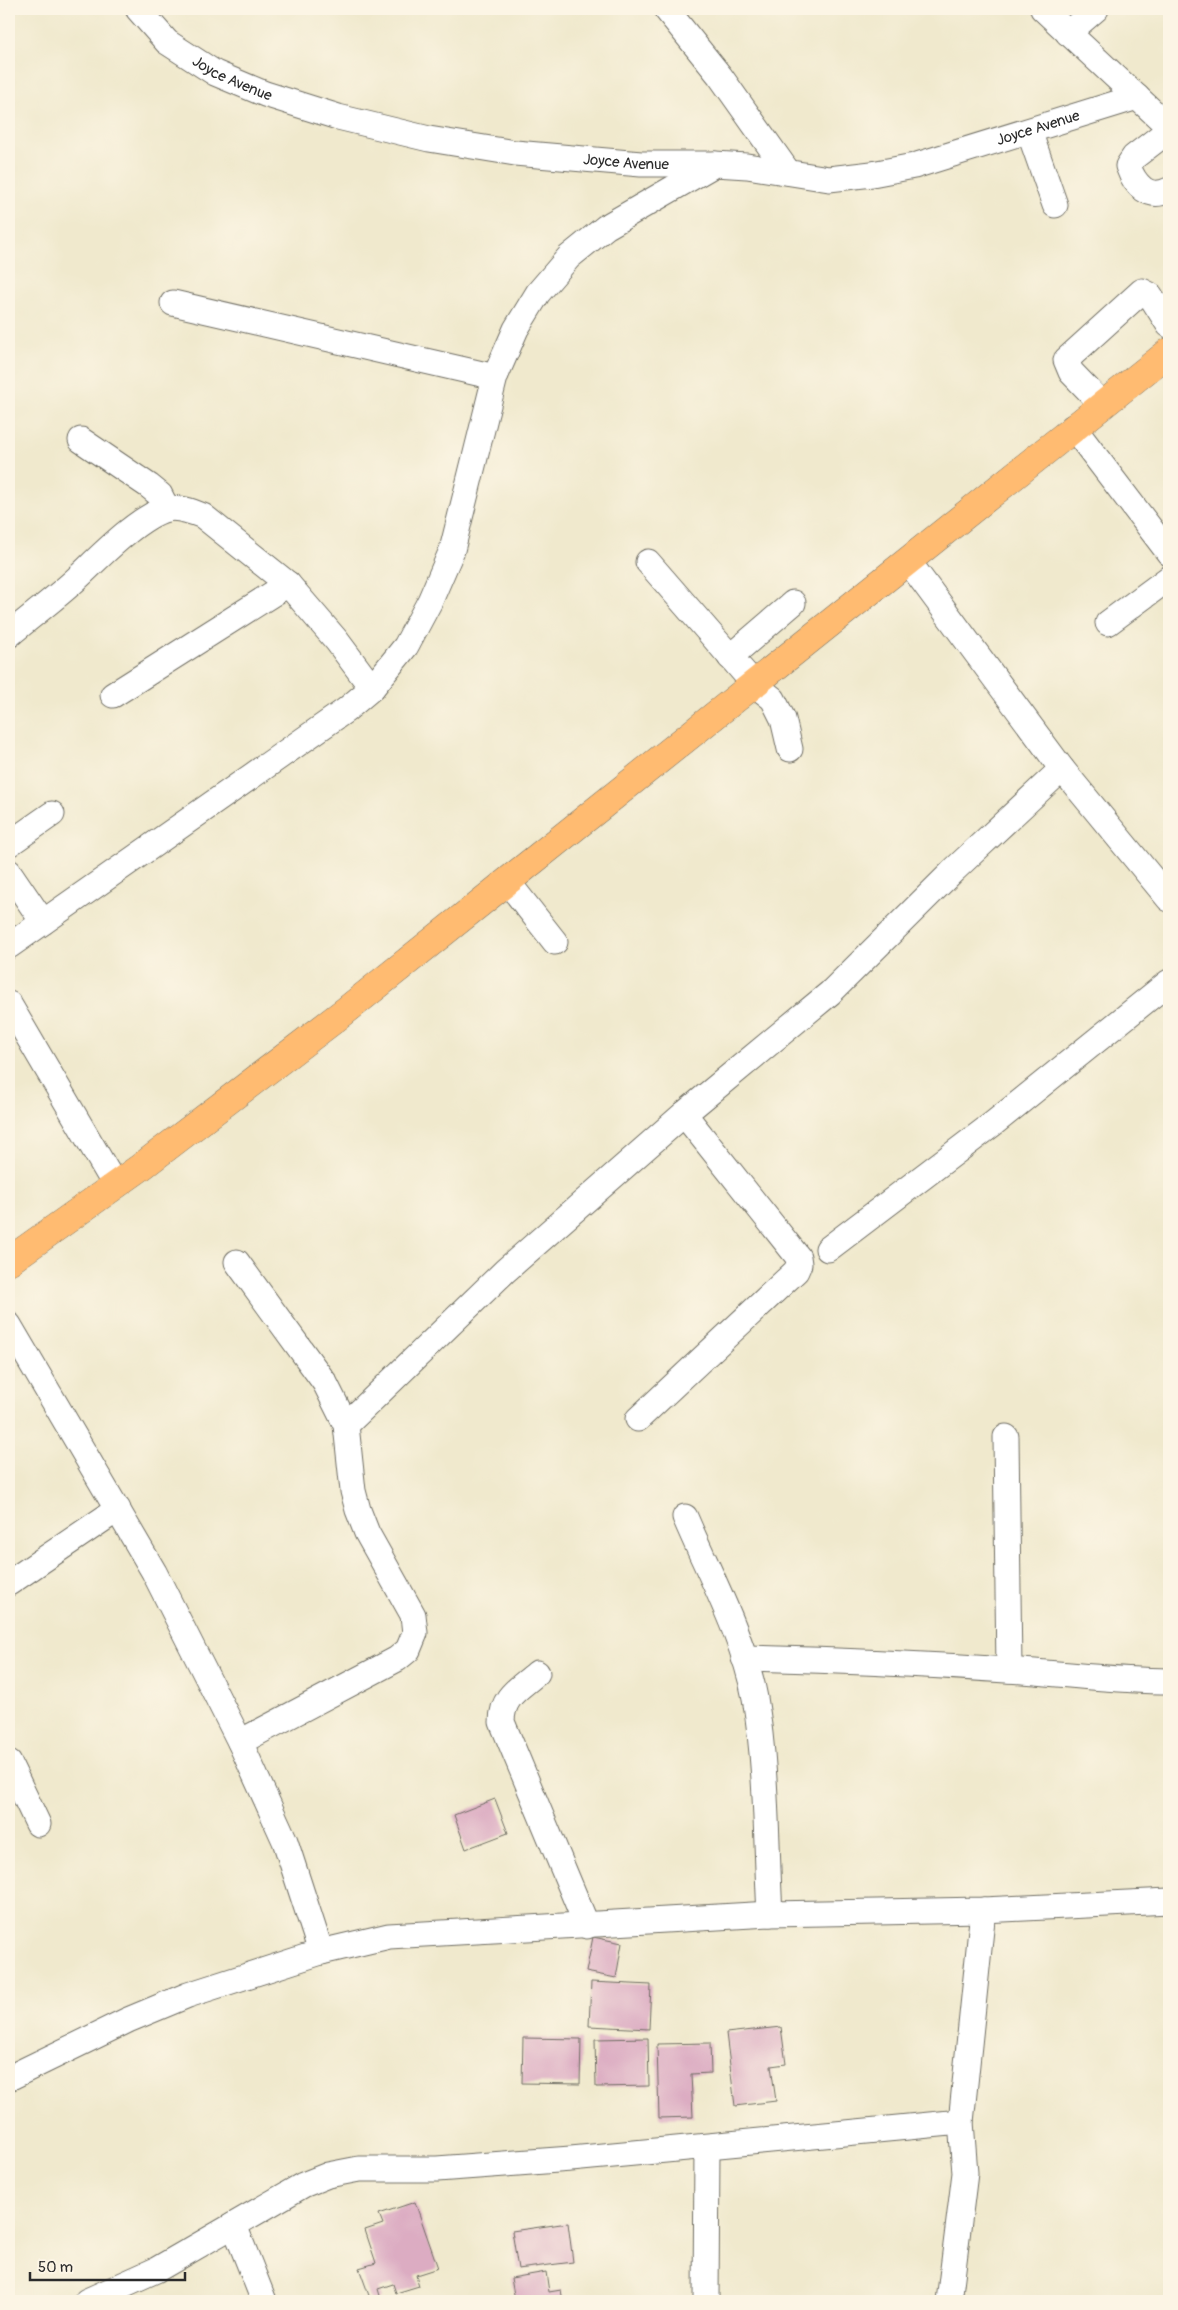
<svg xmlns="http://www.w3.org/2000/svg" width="1178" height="2310" viewBox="0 0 1178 2310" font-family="Pangolin,sans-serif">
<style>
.building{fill:#dcacc2}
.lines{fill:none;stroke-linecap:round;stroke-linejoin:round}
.minor-casing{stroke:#706e64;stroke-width:27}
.major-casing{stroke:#706e64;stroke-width:29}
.minor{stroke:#fff;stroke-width:25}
.major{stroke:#ffbb71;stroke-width:28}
.labels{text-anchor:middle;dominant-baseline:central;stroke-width:4;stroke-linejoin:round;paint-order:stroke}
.street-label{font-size:15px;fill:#2b2b2b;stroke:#fcf5e5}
</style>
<rect width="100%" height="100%" fill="#fcf5e5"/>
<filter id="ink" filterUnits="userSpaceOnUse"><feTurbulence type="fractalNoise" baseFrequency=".02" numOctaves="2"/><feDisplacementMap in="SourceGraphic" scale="10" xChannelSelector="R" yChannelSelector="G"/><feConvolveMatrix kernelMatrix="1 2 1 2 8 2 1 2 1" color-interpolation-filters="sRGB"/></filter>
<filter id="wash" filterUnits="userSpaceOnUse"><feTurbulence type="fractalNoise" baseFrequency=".0096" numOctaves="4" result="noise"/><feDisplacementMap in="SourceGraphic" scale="20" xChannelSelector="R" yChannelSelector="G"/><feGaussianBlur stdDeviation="1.12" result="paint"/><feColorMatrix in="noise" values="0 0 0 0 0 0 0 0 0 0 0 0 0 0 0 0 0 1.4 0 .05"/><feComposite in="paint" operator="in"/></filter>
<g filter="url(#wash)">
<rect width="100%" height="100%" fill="#f0e9cd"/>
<g id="blocks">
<path class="building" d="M495 1799 508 1833 466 1849 454 1815Z
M593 1937 622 1943 616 1978 586 1972Z
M591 1982 651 1985 649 2029 589 2026Z
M781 2027 786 2064 771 2066 776 2101 735 2106 726 2033Z
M523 2038 581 2039 580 2084 522 2083Z
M648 2038 649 2086 596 2087 595 2039Z
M710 2043 711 2073 691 2074 693 2117 659 2118 657 2044Z
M415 2202 438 2268 416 2275 419 2286 396 2293 393 2284 378 2289 381 2299 371 2301 359 2268 376 2263 365 2230 383 2224 379 2214Z
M568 2223 573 2262 518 2269 512 2231Z
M546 2272 549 2292 561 2290 563 2301H515L511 2278Z"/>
</g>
</g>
<g filter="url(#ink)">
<use href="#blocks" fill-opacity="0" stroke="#706e64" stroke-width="1"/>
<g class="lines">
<g class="minor-casing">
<g id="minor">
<path id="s1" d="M138 9 167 42 215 73 265 94 338 117 429 139 515 153 641 164H715L747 166 829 179 872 174 914 166 1137 97"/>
<path d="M666 9 720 76 788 172"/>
<path d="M1043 9 1169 127"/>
<path d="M1068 33 1096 9"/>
<path d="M1169 130 1134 157 1128 166C1135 186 1149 200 1169 190"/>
<path d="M1029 131 1055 205"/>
<path d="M173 303 495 377"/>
<path d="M1102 404 1071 372 1066 360 1142 291 1150 295 1169 325"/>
<path d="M1073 427 1169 553"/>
<path d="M81 440 149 486 160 495 167 509"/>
<path d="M908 561 1062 769 1169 899"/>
<path d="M648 562 754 684 773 699 783 719 790 749"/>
<path d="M1108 623 1169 578"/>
<path d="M9 635C30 617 53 600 73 582 97 560 136 518 166 509 178 506 193 512 203 516L288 584 337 641 372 688"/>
<path d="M730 657 793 603"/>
<path d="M113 695 288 584"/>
<path d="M9 844 52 814"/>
<path d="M9 872 43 922"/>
<path d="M507 881 555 942"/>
<path d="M9 946 346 710 372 688 406 646 430 601 452 550 495 377 516 329 538 293 569 257 606 227 715 164"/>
<path d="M9 1004 115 1185"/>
<path d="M828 1249 994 1123 1169 982"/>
<path d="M237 1262 325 1383 346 1425 353 1491 358 1510 367 1533 413 1615 415 1633 408 1650 397 1659 240 1742"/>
<path d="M9 1325 154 1572 240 1742 285 1841 321 1952"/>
<path d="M638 1419 796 1271 799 1264 798 1257 684 1114"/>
<path d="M346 1425 505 1271 684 1114 830 993 955 869 1062 769"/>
<path d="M1006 1437 1009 1670"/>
<path d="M685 1517C710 1576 743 1635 755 1698 767 1768 766 1844 770 1914"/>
<path d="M9 1583 118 1509"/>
<path d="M744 1658C831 1660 919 1664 1006 1670 1061 1673 1115 1681 1169 1681"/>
<path d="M537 1673C519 1689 502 1696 502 1722L587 1926"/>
<path d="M9 1763 38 1824"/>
<path d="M9 2078 128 2020 188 1995 321 1952 389 1936 770 1914 983 1910 1169 1901"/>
<path d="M234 2225 264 2301"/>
<path d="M87 2301 156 2270 303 2185 328 2175 359 2169H437L571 2159 961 2122"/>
<path d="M706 2301 707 2147"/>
<path d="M949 2301 965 2173 961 2122 983 1910"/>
</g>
</g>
<g class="major-casing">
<path id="major" d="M9 1261 141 1167 344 1012 1169 352"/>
</g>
<use href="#minor" class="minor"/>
<use href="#major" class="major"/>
</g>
</g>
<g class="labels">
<g class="street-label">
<text stroke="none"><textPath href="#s1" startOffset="119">Joyce Avenue</textPath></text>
<text stroke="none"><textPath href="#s1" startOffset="944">Joyce Avenue</textPath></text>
<text stroke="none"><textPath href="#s1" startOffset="524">Joyce Avenue</textPath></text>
</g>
</g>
<rect width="1178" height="2310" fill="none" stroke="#fcf5e5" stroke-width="30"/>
<path d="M30 2272v8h155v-8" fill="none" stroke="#2b2b2b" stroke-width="2.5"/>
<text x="38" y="2272" font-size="15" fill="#2b2b2b" stroke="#fcf5e5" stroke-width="4" paint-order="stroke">50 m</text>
</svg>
